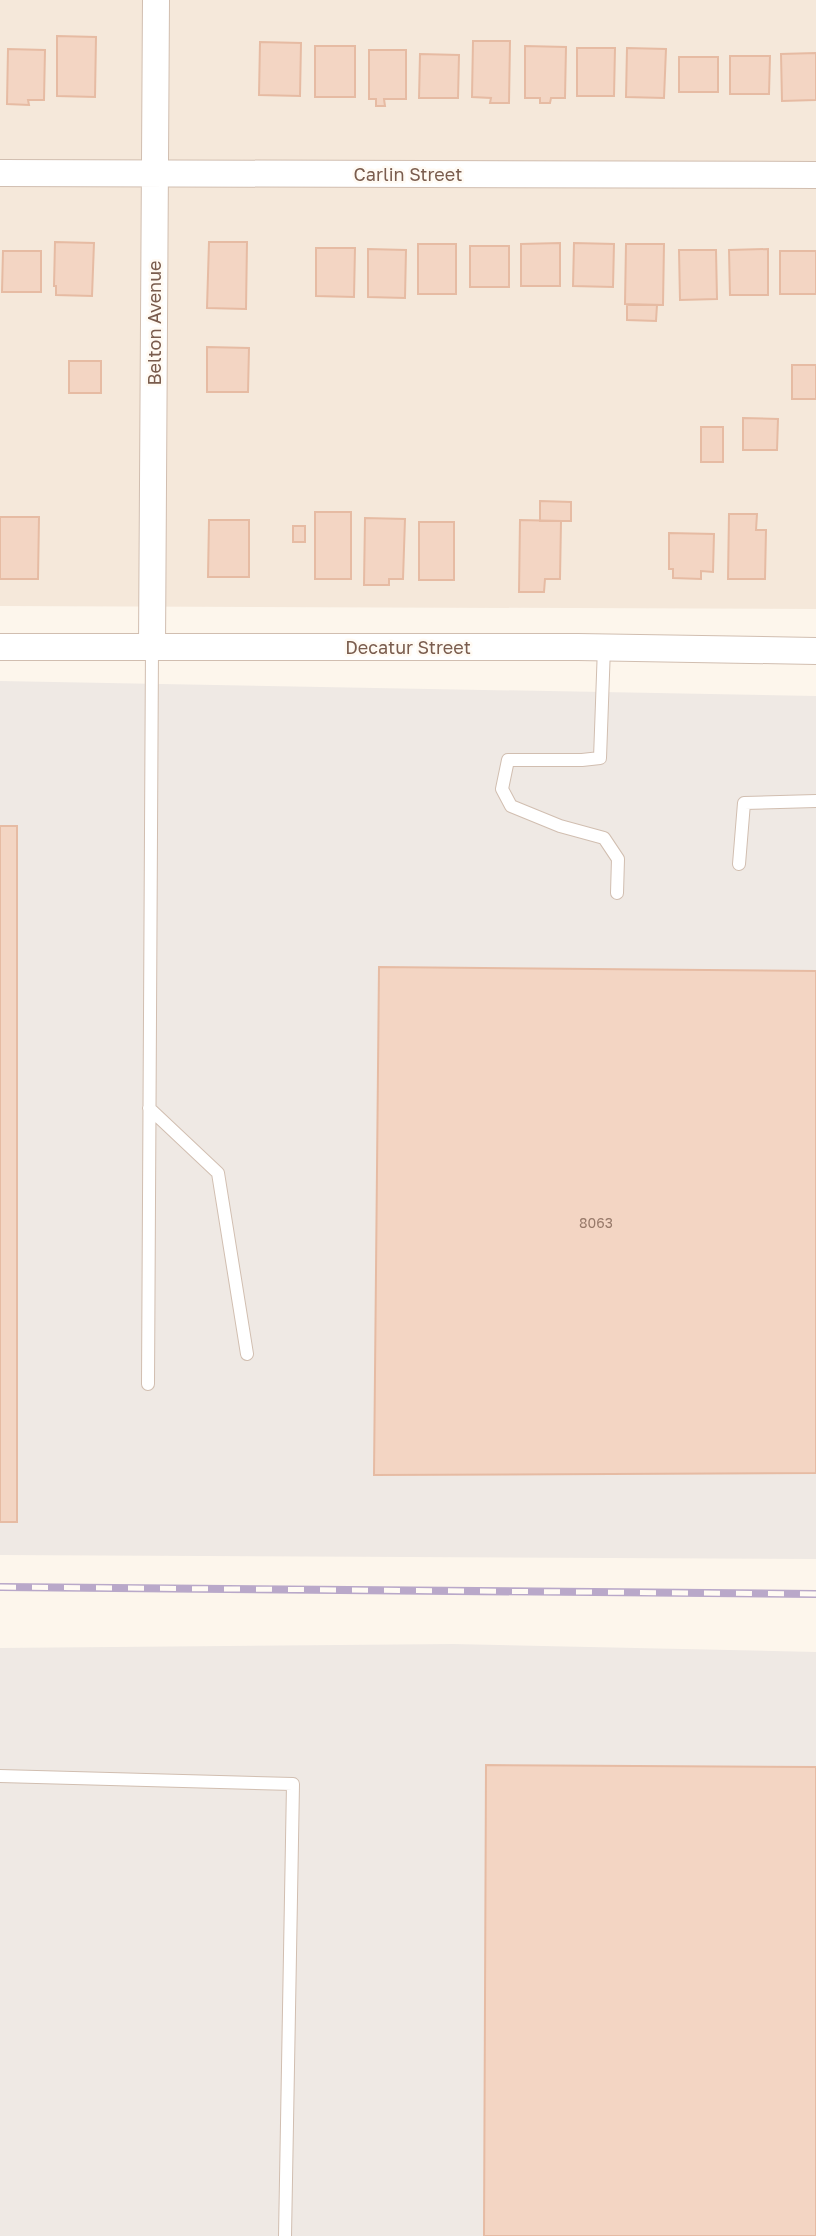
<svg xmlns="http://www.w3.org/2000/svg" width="816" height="2236" viewBox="0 0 816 2236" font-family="'Golos Text',sans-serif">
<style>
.residential{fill:#f5e8da}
.industrial{fill:#efe9e4}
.building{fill:#f3d5c3;stroke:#e6bba3;stroke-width:2}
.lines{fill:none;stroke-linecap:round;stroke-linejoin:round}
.service-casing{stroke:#d1beb0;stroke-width:14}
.minor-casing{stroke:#d1beb0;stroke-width:28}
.service{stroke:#fff;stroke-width:12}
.minor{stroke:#fff;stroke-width:26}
.rail-casing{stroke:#b9a8c9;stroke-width:8}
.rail{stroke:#fffaf3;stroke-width:5;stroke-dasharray:16;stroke-linecap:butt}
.labels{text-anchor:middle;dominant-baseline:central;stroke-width:5;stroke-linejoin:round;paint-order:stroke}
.number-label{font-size:14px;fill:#987a6a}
.street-label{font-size:18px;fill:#7a5c4d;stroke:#fffaf3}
</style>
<rect width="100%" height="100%" fill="#fdf6ec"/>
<path class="residential" d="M0 0H816V609L0 606Z"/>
<path class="industrial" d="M0 681 816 696V1559L0 1555Z
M453 1644 816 1652V2236H0V1648Z"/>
<path class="building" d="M57 36 96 37 95 97 57 96Z
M473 41H510L509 103H490L491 98 472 97Z
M260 42 301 43 300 96 259 95Z
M315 46H355V97H315Z
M525 46 566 47 565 98H551L550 103H540V98H525Z
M577 48H615L614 96H577Z
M627 48 666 49 664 98 626 97Z
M8 49 45 50 44 100H28L29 105 7 104Z
M369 50H406V99H384L385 106H376V99H369Z
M816 53V100L782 101 781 54Z
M420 54 459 55 458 98H419Z
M730 56H770L769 94H730Z
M679 57H718V92H679Z
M55 242 94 243 92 296 56 295V286H54Z
M209 242H247L246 309 207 308Z
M560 243V286H521V244Z
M574 243 614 244 613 287 573 286Z
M418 244H456V294H418Z
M626 244H664L663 305 625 304Z
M470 246H509V287H470Z
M316 248H355L354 297 316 296Z
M368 249 406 250 405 298 368 297Z
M768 249V295H730L729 250Z
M679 250H716L717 299 680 300Z
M3 251H41V292H2Z
M780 251H816V294H780Z
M627 305H657L656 321 627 320Z
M207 347 249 348 248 392H207Z
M69 361H101V393H69Z
M792 365H816V399H792Z
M743 418 778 419 777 450H743Z
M701 427H723V462H701Z
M540 501 571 502V521H540Z
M315 512H351V579H315Z
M729 514H757L756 530H766L765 579H728Z
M0 517H39L38 579H0Z
M365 518 405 519 403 579H389V585H364Z
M209 520H249V577H208Z
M520 520 561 521 560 579H545L544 592H519Z
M419 522H454V580H419Z
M293 526H305V542H293Z
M669 533 714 534 713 572 701 571V579L673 578V569H669Z
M0 826H17V1522H0Z
M379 967 816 971V1473L374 1475Z
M486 1765 816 1767V2236H484Z"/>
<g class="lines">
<g class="service-casing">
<path id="service" d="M604 647 600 758 582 760H508L502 789 511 806 560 826 604 838 618 859 617 893
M739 864 744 803 816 801
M149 1108 218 1173 247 1354
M148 1384 152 647
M0 1776 293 1784 285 2236"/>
</g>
<g class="minor-casing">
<path id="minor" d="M0 173 816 175
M0 647H578L816 651
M152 647 156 0"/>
</g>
<use href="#service" class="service"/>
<use href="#minor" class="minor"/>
<g class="rail-casing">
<path id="rail" d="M0 1587 816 1594"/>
</g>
<use href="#rail" class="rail"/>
</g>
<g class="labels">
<g class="number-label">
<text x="596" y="1222">8063</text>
</g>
<g class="street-label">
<text x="408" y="174">Carlin Street</text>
<text transform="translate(154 323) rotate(-90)">Belton Avenue</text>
<text x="408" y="647">Decatur Street</text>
</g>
</g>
</svg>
